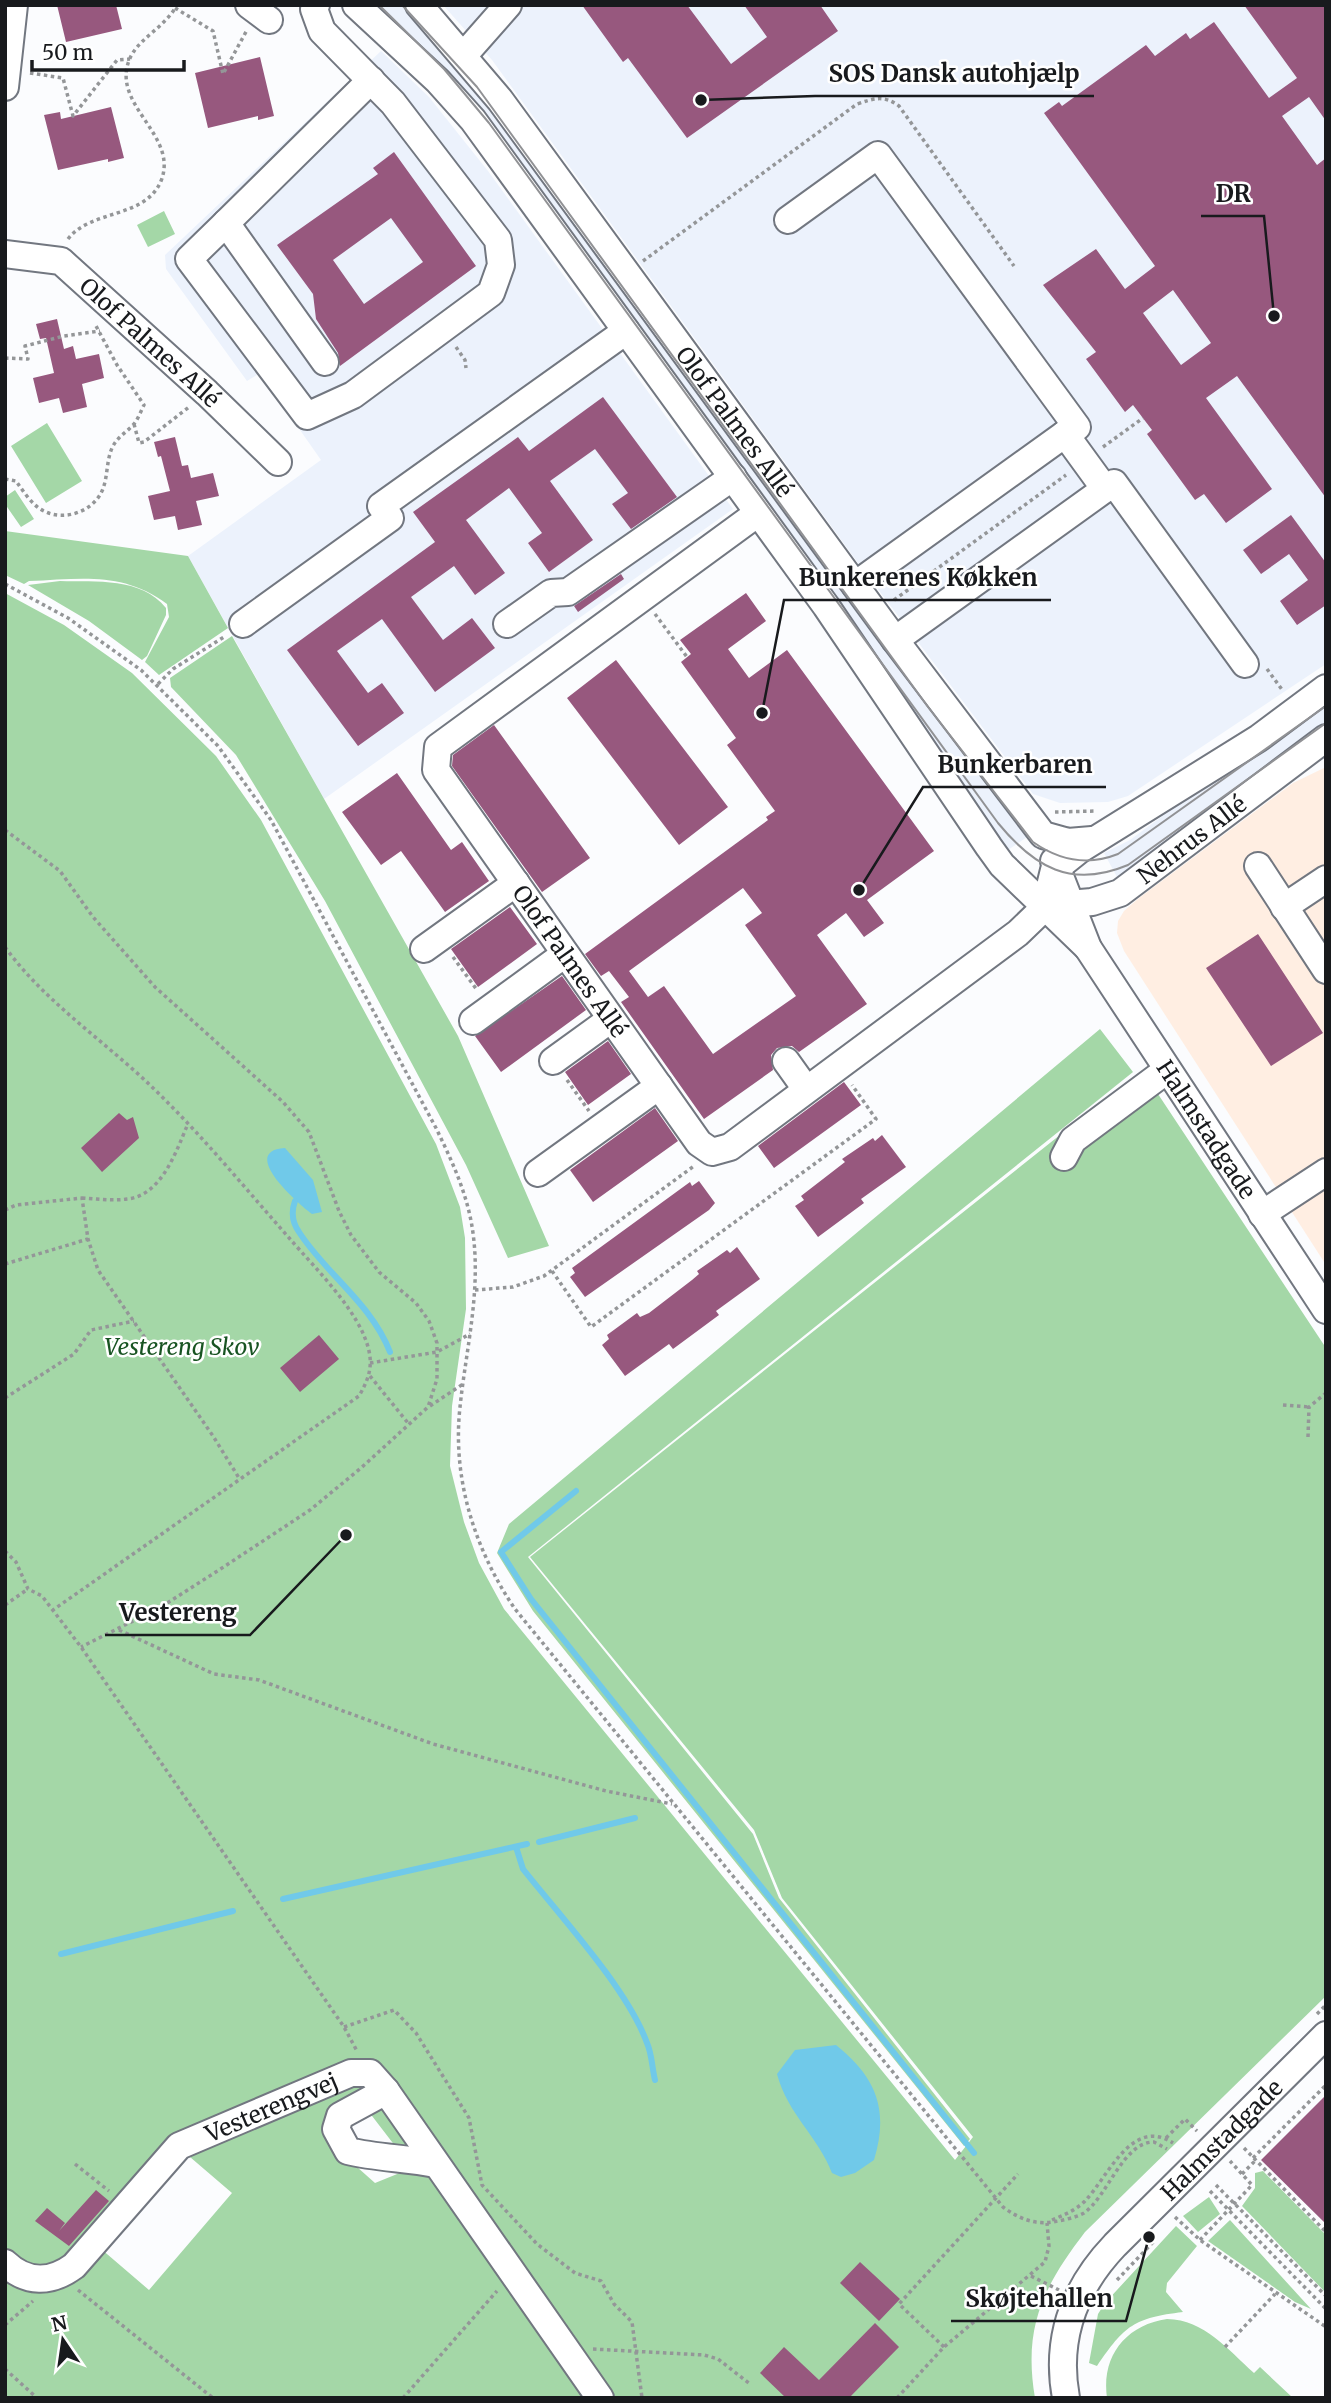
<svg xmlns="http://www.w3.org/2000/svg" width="1331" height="2403" viewBox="0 0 1331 2403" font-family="Merriweather,serif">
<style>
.built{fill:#ecf2fc}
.education{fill:#ffeee2}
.green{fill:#a4d7a7;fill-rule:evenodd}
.water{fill:#70c9e9}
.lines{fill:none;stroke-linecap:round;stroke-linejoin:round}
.stream{stroke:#70c9e9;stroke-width:6}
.building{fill:#97587e;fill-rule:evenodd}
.minor-casing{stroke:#727780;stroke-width:30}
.path{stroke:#949698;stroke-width:3.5;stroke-dasharray:3.5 3.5;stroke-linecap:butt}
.minor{stroke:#fff;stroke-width:26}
.tram{stroke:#919295;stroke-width:2}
.labels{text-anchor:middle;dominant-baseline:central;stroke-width:5;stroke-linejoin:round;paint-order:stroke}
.street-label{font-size:23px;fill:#181a1d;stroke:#fff}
.park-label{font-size:23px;font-style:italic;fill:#185422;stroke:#fff}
.leader{fill:none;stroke:#181a1d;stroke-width:2.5}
.callout-dot{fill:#181a1d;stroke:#fff;stroke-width:2.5}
.callout-label{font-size:24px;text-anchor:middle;font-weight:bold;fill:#181a1d;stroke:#fff;stroke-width:5;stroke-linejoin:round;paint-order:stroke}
</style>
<rect width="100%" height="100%" fill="#fbfcfe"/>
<path class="built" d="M368 5H409L433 28 1033 833 1005 852 468 106Z
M443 5H1326V664L1128 796 1108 802 1060 803 1033 794 858 563 492 60Z
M381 51 429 97 488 171 733 509 324 799 188 556 321 460 260 373 247 381 166 269 165 255Z
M1326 695V732L1129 872 1117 877 1104 853 1130 840Z"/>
<path class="education" d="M1326 767V1265L1124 951 1117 933 1118 921 1124 911 1139 898 1293 783Z"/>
<path class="green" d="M164 211 175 234 148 247 137 225Z
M47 423 82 481 46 503 11 446Z
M15 490 34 519 21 527 5 504V497Z
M5 531 188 556 228 628 159 675 145 662 169 617 167 604C123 571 81 579 29 581L24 584 5 575Z
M60 581C96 582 141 577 166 608V615L147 656 142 660 89 621 28 585Z
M5 593 64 625 132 673 216 756 261 820 436 1144 460 1207 465 1238 466 1309 452 1406 450 1466 464 1522 479 1563 504 1609 955 2160 973 2137 782 1898 754 1830 530 1557 1065 1131 1131 1101 1158 1094 1326 1348V1996L1085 2232C1043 2287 1023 2327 1035 2398H5ZM359 2099 412 2168 375 2183 348 2159 324 2126ZM183 2151 232 2193 149 2290 100 2248Z
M232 636 458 1036 549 1246 508 1258 466 1165 325 901 236 755 171 687 170 678Z
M1100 1029 1133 1072 528 1557 753 1834 779 1898 970 2139 964 2146 533 1611 497 1553 509 1524Z
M1263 2171 1326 2235V2293L1242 2206 1255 2188V2173Z
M1209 2197 1220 2214 1198 2232 1183 2216Z
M1230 2220 1311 2309 1295 2302 1208 2241Z
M1176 2226 1197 2246 1167 2283 1166 2292 1183 2312C1134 2318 1125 2325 1097 2366L1089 2363 1098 2314 1105 2303Z
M1167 2319C1205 2320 1227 2349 1254 2373L1260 2367 1293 2398H1107C1101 2356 1126 2325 1167 2319Z"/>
<path class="water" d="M285 1148 313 1180 322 1212 312 1214C300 1205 237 1151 285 1148Z
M836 2045C877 2078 889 2110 874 2160L855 2173 841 2177 832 2173C818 2136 788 2115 777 2074L795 2050Z"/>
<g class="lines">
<path class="stream" d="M295 1201C291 1212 292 1222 299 1232 326 1274 371 1303 390 1352
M576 1491 501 1552 531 1599 974 2153
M539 1842 635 1818
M516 1847 523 1869C560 1916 627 1988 647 2043 652 2054 652 2068 655 2080
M283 1899 527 1844
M61 1954 233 1911"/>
</g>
<path class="building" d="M57 5H116L122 29 66 42Z
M582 5H687L731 64 767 37 744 5H820L838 31 687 138 628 58 623 62Z
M1244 5H1326V121L1309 97 1282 116 1317 165 1326 158V498L1237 376 1206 398 1272 489 1226 523 1204 494 1195 500 1147 434 1152 430 1133 405 1125 412 1086 359 1096 352 1043 285 1096 249 1125 289 1155 266 1044 113 1059 102 1062 106 1146 45 1155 56 1186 33 1190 39 1214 22 1269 98 1297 78ZM1173 290 1211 343 1181 365 1143 313Z
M260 57 274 116 258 120V116L208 128 195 73Z
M111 107 124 158 108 162V159L58 170 44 115 60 112 61 119Z
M394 152 476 266 340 366 338 353 316 319 313 294 277 245 378 174 373 168ZM391 218 423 262 364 304 333 260Z
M57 319 64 349 73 346 76 359 99 354 104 378 82 384 87 407 63 413 59 398 39 403 33 378 54 373 46 338 40 339 36 324Z
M603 397 677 497 631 529 612 504 628 493 595 449 550 481 593 540 549 572 528 543 542 533 509 488 466 520 505 573 475 595 454 566 411 597 443 640 472 618 495 648 435 692 382 619 337 651 368 693 382 683 404 713 358 746 287 650 435 542 413 512 518 437 529 451Z
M175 437 182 466 188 465 191 478 213 473 219 496 196 501 202 525 178 530 175 516 154 520 148 496 170 491 161 456 158 457 154 442Z
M1291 515 1326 563V605L1297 625 1280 601 1308 580 1289 554 1261 574 1243 550Z
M621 574 624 579 578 612 574 606Z
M746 593 766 621 728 649 749 678 787 650 934 851 867 900 884 923 864 937 846 913 817 935 867 1004 799 1052 792 1046 777 1048 771 1055 773 1070 704 1119 621 1002 629 997 609 971 601 976 585 954 768 820 766 817 775 811 727 745 736 738 681 662 691 654 680 640ZM743 888 762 913 745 925 796 996 713 1054 664 986 648 997 629 971Z
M616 660 728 807 679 845 567 698Z
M494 725 590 858 542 892 452 766 453 755Z
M397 773 451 850 462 842 489 881 445 912 401 851 381 865 342 812Z
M510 907 537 944 478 987 451 949Z
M1258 934 1323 1033 1271 1066 1206 968Z
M562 976 586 1010 501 1072 475 1036Z
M608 1041 631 1074 588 1105 565 1072Z
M844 1082 861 1105 774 1168 758 1146Z
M655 1108 678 1141 593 1202 570 1170Z
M119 1113 127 1120 133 1117 139 1138 102 1172 81 1148Z
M882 1135 906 1167 861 1199 864 1203 818 1237 795 1206 804 1200 801 1196 845 1162 842 1159 873 1138 875 1141Z
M699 1181 715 1203 709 1210 585 1297 570 1277 575 1273 572 1268 690 1182 692 1186Z
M737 1247 760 1279 716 1311 719 1315 673 1349 669 1344 625 1376 602 1345 609 1339 607 1335 637 1313 640 1317 649 1313 692 1280 699 1274 697 1271 727 1250 730 1253Z
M319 1335 339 1359 300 1392 280 1368Z
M1326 2095V2224L1261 2160Z
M96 2190 109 2201 69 2246 35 2221 47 2208 65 2223 59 2231Z
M860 2262 900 2299 879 2321 840 2283Z
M875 2323 899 2347 849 2398H786L760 2373 784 2347 819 2380Z"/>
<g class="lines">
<g class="minor-casing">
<g id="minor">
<path d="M249 5 269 20"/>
<path d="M356 5 438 81 473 120 826 606 989 847 1002 865 1088 948"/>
<path id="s1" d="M419 5 500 100 895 640 1043 835 1068 842 1092 840"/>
<path d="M464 55 508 5"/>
<path d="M5 87 14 5"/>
<path d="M788 220 878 155 1077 427 1065 434"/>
<path d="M226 223 189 259 307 416 353 395 491 293 501 265 498 240 393 103 322 31 314 9 316 5"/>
<path id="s2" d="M5 254 61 261 207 393 278 462"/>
<path d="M325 362 226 223 371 80"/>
<path d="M1105 489 1114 483 1245 664"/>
<path id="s3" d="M758 513 438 747 436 770 699 1143 712 1152 730 1147 1018 933 1045 907 1054 870 1079 850 1259 738 1326 688"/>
<path d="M855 585 1065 434 1105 489 895 640"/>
<path d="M243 624 390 518 381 506 626 331"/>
<path d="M507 624 551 593 568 592 733 477"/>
<path id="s4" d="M1054 861 1088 948 1326 1310"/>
<path d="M1258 866 1326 970"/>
<path id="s5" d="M1057 905 1092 902 1120 893 1326 738"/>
<path d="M1284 907 1326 879"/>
<path d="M424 949 516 883"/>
<path d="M473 1021 565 954"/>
<path d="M553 1061 611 1019"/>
<path d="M786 1061 806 1089"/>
<path d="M1064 1157 1073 1140 1167 1070"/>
<path d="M538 1173 659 1086"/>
<path d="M1262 1214 1326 1172"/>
<path d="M386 2091 340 2116 336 2129 348 2151C377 2158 406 2158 436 2164"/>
<path id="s6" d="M5 2263C27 2284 51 2283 74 2266L179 2146 351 2073H370L386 2091 600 2398"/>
<path id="s7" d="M1066 2398C1055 2339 1074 2288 1115 2245L1326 2035"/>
</g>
</g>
<path class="path" d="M175 8 213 31 223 74 247 30
M30 73 63 78 73 116 117 60 130 59
M68 239C91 209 145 219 161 181 180 134 107 104 131 56 141 37 165 27 177 5
M643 261 857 104C875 98 884 95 899 106L1014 266
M456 347 465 360 466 368
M5 358 28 359 25 346 64 336 100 331
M134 424 139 443 144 442 189 407
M1103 447 1143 418
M5 479 16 481C24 492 33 507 46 512 66 521 93 511 102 491 108 478 106 462 112 448 117 437 126 433 134 424 138 419 141 411 144 405L117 365 96 326
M5 584 68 618 141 670 218 746 271 820 436 1128C452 1161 468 1195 473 1233 481 1292 466 1349 460 1407 452 1479 475 1550 515 1609L1003 2207C1018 2218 1034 2225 1053 2222 1063 2220 1075 2218 1084 2213 1108 2196 1123 2142 1154 2142L1167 2149
M894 600 1066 475
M655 614 687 657
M1267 669 1283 691
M158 684 173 669 224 637
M1055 812 1096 811
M5 830 60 871 93 917 155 987 283 1102 309 1132 339 1211 351 1235 379 1272 416 1303 429 1321 437 1343V1379L428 1407 361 1468 310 1510 219 1570 161 1607 81 1647
M5 947C44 1001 103 1040 151 1086 201 1134 245 1188 290 1239 316 1269 361 1313 369 1351 373 1369 367 1382 359 1396L53 1610
M453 957 477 990
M567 1080 589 1111
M82 1198C97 1199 113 1201 127 1199 161 1196 176 1152 187 1126
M5 1210 16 1205 82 1198 88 1239 98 1270 213 1436 239 1478
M5 1264 88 1239
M552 1271 591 1327 876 1119 852 1085
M475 1290 513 1287 544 1276 694 1166
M370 1363 437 1352 470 1334
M370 1376 408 1423
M5 1398 74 1354 91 1330 134 1321
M1283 1405 1309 1407
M430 1406 463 1384
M1308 1437 1309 1407 1326 1393
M5 1551 16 1562 28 1589 42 1596 81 1647 344 2027 357 2051
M5 1605 28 1589
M119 1630 214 1674 259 1680 433 1744 606 1791 672 1804
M1317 2014 1326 2005
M344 2027 394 2010 416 2033 469 2118 482 2185 537 2244 575 2273 601 2281 614 2304 632 2322 642 2398
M1166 2138 1185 2119 1197 2131
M1244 2148 1326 2232
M1253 2158 1326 2085
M75 2164 109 2191
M1242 2174 1255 2161
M1216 2185 1326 2296
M1210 2191 1326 2309
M1175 2217 1200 2240 1326 2327
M1052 2220C1064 2215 1076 2210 1085 2201 1108 2177 1132 2116 1173 2143
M1200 2240 1252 2185 1230 2161
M1031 2276 1059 2290
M1117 2280 1155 2240
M78 2290 213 2398
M5 2325 33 2301
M944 2347 899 2304 1018 2174
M1225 2347 1275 2294
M593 2349 704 2355 718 2359 750 2384
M5 2369 37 2398
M403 2398 497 2291
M897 2398 944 2347 1045 2262 1049 2246 1047 2223"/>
<use href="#minor" class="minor"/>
<path class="tram" d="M379 5 444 69 489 123 998 823C1034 867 1071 889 1128 865L1326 723
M402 5 477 87 928 707 1033 842C1060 861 1088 866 1118 854L1326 706"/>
</g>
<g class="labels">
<g class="street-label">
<text stroke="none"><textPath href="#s2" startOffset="177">Olof Palmes Allé</textPath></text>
<text stroke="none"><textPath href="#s1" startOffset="523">Olof Palmes Allé</textPath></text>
<text stroke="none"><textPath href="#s5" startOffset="154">Nehrus Allé</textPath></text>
<text stroke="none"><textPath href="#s3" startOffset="653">Olof Palmes Allé</textPath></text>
<text stroke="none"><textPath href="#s4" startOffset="310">Halmstadgade</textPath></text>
<text stroke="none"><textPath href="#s6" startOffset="336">Vesterengvej</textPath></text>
<text stroke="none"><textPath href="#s7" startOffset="317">Halmstadgade</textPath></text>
</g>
<g class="park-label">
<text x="182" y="1346">Vestereng Skov</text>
</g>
</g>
<path class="leader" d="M701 100L815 96H1094M1274 316L1264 216H1201M762 713L784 600H1051M859 890L923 787H1106M346 1535L250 1635H105M1149 2237L1126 2321H951"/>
<g class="callout-dot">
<circle cx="701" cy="100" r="7"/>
<circle cx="1274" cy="316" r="7"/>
<circle cx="762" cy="713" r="7"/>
<circle cx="859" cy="890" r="7"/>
<circle cx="346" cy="1535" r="7"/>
<circle cx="1149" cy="2237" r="7"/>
</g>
<g class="callout-label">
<text x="954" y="82">SOS Dansk autohjælp</text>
<text x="1233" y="202">DR</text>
<text x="918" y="586">Bunkerenes Køkken</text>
<text x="1015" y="773">Bunkerbaren</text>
<text x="178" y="1621">Vestereng</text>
<text x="1039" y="2307">Skøjtehallen</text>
</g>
<rect width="1331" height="2403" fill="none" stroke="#181a1d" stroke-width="14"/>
<g transform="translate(63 2340) rotate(347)" stroke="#ffffff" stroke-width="5" paint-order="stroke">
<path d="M0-5L12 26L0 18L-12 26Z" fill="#181a1d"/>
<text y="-10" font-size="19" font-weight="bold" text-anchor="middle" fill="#181a1d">N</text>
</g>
<path d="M32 60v10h152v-10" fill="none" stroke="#181a1d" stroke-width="3.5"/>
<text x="42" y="60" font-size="21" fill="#181a1d" stroke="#ffffff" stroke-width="5" paint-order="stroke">50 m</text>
</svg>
